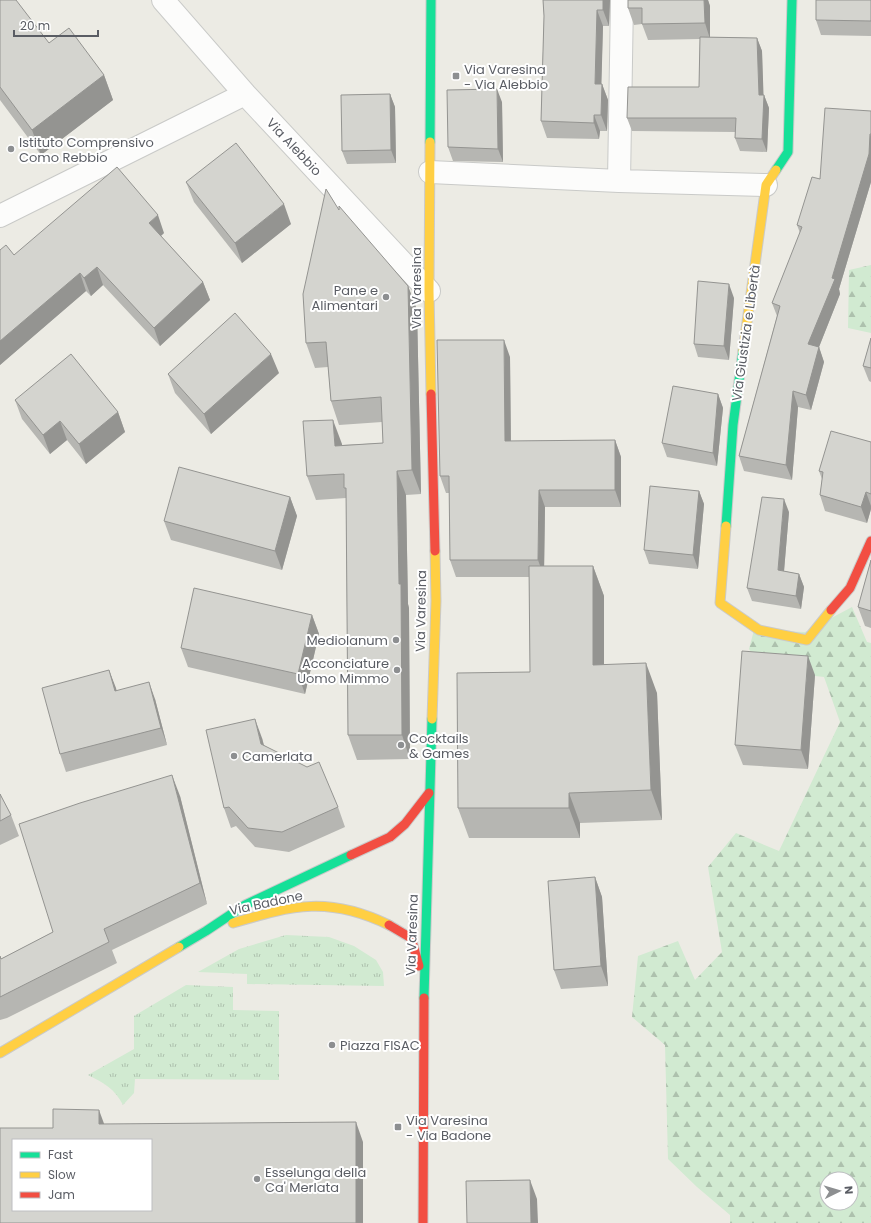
<svg xmlns="http://www.w3.org/2000/svg" width="871" height="1223" viewBox="0 0 871 1223" font-family="Poppins,sans-serif">
<style>
.grass{fill:url(#grass-tufts)}
.forest{fill:url(#forest-firs);fill-rule:evenodd}
.lines{fill:none;stroke-linecap:round;stroke-linejoin:round}
.street-casing{stroke:#c9cac8;stroke-width:24}
.fast-casing{stroke:#cacac9;stroke-width:11}
.slow-casing{stroke:#cacac9;stroke-width:11}
.jam-casing{stroke:#cacac9;stroke-width:11}
.street{stroke:#fcfcfb;stroke-width:22}
.fast{stroke:#16e098;stroke-width:9}
.slow{stroke:#ffcf43;stroke-width:9}
.jam{stroke:#f24e42;stroke-width:9}
.wall{fill:#b6b6b2}
.shaded-wall{fill:#949491}
.building{fill:#d4d4cf;stroke:#949491;fill-rule:evenodd}
.poi-dot{fill:#8d8f91;stroke:#fff;stroke-width:1.5}
.labels{text-anchor:middle;dominant-baseline:central;stroke-width:4;stroke-linejoin:round;paint-order:stroke}
.poi-label{font-size:13px;fill:#5a5d64;stroke:#fff;text-anchor:start}
.street-label{font-size:13px;fill:#5a5d64;stroke:#fff}
</style>
<defs>
<pattern id="grass-tufts" width="24" height="20" patternUnits="userSpaceOnUse"><rect width="24" height="20" fill="#d1ead1"/><path d="M3 7l-1-3M5 7V3M7 7l1-3M15 17l-1-3M17 17v-4M19 17l1-3" fill="none" stroke="#adc1ad"/></pattern>
<pattern id="forest-firs" width="22" height="20" patternUnits="userSpaceOnUse"><rect width="22" height="20" fill="#d1ead1"/><path d="M5 1l3.5 6h-7zM16 11l3.5 6h-7z" fill="#adc1ad"/></pattern>
</defs>
<rect width="100%" height="100%" fill="#ecebe4"/>
<path class="grass" d="M286 935 329 937 354 946 376 960 383 972 384 986 247 984V974L198 972 239 949Z
M186 985 233 987V1010L279 1011V1080L135 1079 134 1093 123 1105C115 1089 104 1083 88 1075L134 1049V1016Z"/>
<path class="forest" d="M871 265V333L848 328 849 270Z
M852 607 867 642 871 643V1223H730V1215L697 1187 668 1159 665 1045 632 1017 638 956 678 941 695 980 722 952 708 867 736 833 779 851 840 722 824 677 763 670 749 649 754 630 805 632ZM827 1179H851V1203H827Z"/>
<g class="lines">
<g class="street-casing">
<path id="street" d="M163 0 245 94 429 291
M430 172 619 181 766 185
M619 181 622 0
M0 216 245 94"/>
</g>
<g class="fast-casing">
<path id="fast" d="M430 142 431 0
M776 170 788 152 792 0
M726 526 733 425 743 351
M179 947 206 931 245 905 351 855
M424 998 432 719"/>
</g>
<g class="slow-casing">
<path id="slow" d="M430 142 429 291 431 394
M743 351 766 185 776 170
M726 526 720 603 759 630 807 640 831 610
M432 719 436 601 435 551
M233 923C294 905 329 896 389 925
M0 1053 179 947"/>
</g>
<g class="jam-casing">
<path id="jam" d="M431 394 435 551
M831 610 850 588 871 541
M351 855 390 837 405 824 429 793
M389 925 411 938 419 966
M423 1223 424 998"/>
</g>
<use href="#street" class="street"/>
<use href="#fast" class="fast"/>
<use href="#slow" class="slow"/>
<use href="#jam" class="jam"/>
</g>
<path class="wall" d="M0 0 49 43 104 75 113 100 41 155 0 100Z
M543 0H610L609 26H603L601 84H602L608 100 607 131H600L599 139 547 138 541 121 544 16Z
M628 0H708L710 6V37L757 38 762 51 763 95H764L769 108 767 152 740 151 735 138V132L632 131 627 118 699 87 700 39 648 40 642 24 634 25 628 8Z
M871 0V36L821 35 816 20Z
M390 94 395 107 396 163 347 164 342 151Z
M502 102 503 162 453 161 448 147Z
M871 111V182L839 289 840 294 819 347 824 362 811 410 798 407 792 480 744 471 739 456 777 316 772 303 800 233 797 225 820 179Z
M186 182 291 224 242 263 194 202Z
M339 210 408 286 417 310 421 494 406 495 408 604 409 608 410 759 357 760 348 735 346 498 316 500 307 476 342 444V445L383 443 382 422 339 425 331 401 328 367 315 368 306 343Z
M164 233 161 236 203 282 210 300 160 346 103 285 91 296 86 291 0 365 14 255Z
M734 298 729 360 698 357 694 344Z
M871 338V382L869 381 863 366Z
M510 357 511 441 615 440 621 457V507H545L544 566H593L604 596V664L657 693 662 820 580 823V838H469L458 808 530 672 529 577H456L450 560 449 493H446L440 476Z
M279 373 211 434 175 393 168 374Z
M718 394 723 408 717 466 667 457 662 443Z
M15 400 118 412 125 432 86 464 67 440 50 454 22 419Z
M871 442V509L867 523 825 511 820 495 822 479 819 471Z
M699 491 704 504 698 569 649 564 644 550Z
M290 497 297 516 282 570 171 540 164 521Z
M789 512 784 571 799 574 804 587 801 609 752 601 747 588Z
M871 560V628L865 626 858 607Z
M312 615 319 634 305 694 188 667 181 648Z
M109 670 116 690 155 699 167 745 66 772 60 754Z
M815 675 808 769 743 765 735 745Z
M262 738 264 745 338 807 345 827 289 852 255 847 236 826 231 828 224 808Z
M0 794 11 815 19 836 0 845Z
M180 796 207 904 112 950 117 963 7 1018 0 1020V956L1 959 53 932Z
M595 877 602 897 608 986 561 989 554 970Z"/>
<path class="shaded-wall" d="M603 0H610L609 26 603 10Z
M704 0H708L710 6V39L705 23Z
M597 10 603 26 601 100 595 84Z
M757 38 762 51 764 108 759 95Z
M104 75 113 100 41 155 32 130Z
M602 84 608 100 607 131 601 115Z
M497 89 502 102 503 162 498 149Z
M390 94 395 107 396 163 391 150Z
M764 95 769 108 767 152 762 139Z
M594 115 600 131 599 139 594 123Z
M870 134 871 136V182L839 289 840 294 819 347 824 362 811 410 806 395 808 344 832 278Z
M284 204 291 224 242 263 235 243Z
M158 215 164 233 155 241 149 223Z
M97 267 103 285 91 296 84 278Z
M80 273 86 291 0 365V341Z
M203 282 210 300 160 346 154 328Z
M729 284 734 298 729 360 724 346Z
M408 286 417 310 421 494 412 470Z
M504 340 510 357 511 457 505 441Z
M271 354 279 373 211 434 204 414Z
M793 391 798 407 792 480 786 465Z
M718 394 723 408 717 466 713 453Z
M118 412 125 432 86 464 79 444Z
M333 420 342 444 344 470 335 446Z
M60 421 67 440 50 454 43 435Z
M615 440 621 457V507L615 490Z
M397 471 406 495 408 604 409 608 410 759 402 735Z
M539 490 545 507 544 577 538 560Z
M699 491 704 504 698 569 693 555Z
M866 492 871 506V509L867 523 861 507Z
M290 497 297 516 282 570 275 551Z
M784 499 789 512 783 583 778 570Z
M593 566 604 596V695L593 665Z
M799 574 804 587 801 609 796 596Z
M312 615 319 634 305 694 298 674Z
M808 656 815 675 808 769 801 750Z
M646 663 657 693 662 820 651 790Z
M109 670 116 688 121 708 115 691Z
M149 682 155 699 167 745 161 728Z
M255 719 262 738 268 763 261 744Z
M172 775 180 796 207 904 200 883Z
M569 793 580 823V838L569 808Z
M595 877 602 897 608 986 601 966Z
M99 1110 106 1129 99 1124Z
M356 1122 363 1142V1223H356Z
M530 1180 537 1199 538 1223H531Z"/>
<path class="building" d="M0 0H16L49 43 69 28 104 75 32 130 0 87Z
M543 0H603V10H597L595 84H602L601 115H594V123L541 121 544 16Z
M628 0H704L705 23 642 24V8H628Z
M816 0H871V21L816 20Z
M700 37 757 38 759 95H764L762 139 735 138 736 118H627L628 87H699Z
M497 89 498 149 448 147 447 90Z
M390 94 391 150 342 151 341 95Z
M825 108 871 111V134H870L869 154 832 278 835 279 808 344 819 347 806 395 793 391 786 465 739 456 780 306 772 303 802 227 797 225 812 177 820 179Z
M236 143 284 204 235 243 186 182Z
M117 167 158 215 149 223 203 282 154 328 97 267 84 278 80 273 0 341V250L6 245 14 255Z
M326 189 339 210V206L408 286 412 470 397 471 399 584H401L402 735H348L346 488H344V474L307 476 303 421 333 420 335 446 383 443 381 397 331 401 326 342 306 343 303 294Z
M698 281 729 284 724 346 694 344Z
M235 313 271 354 204 414 168 374Z
M871 338V368L863 366Z
M437 340H504L505 441 615 440V490H539L538 560H450L449 476H440Z
M71 354 118 412 79 444 60 421 43 435 15 400Z
M673 386 718 394 713 453 662 443Z
M831 431 871 442V494L866 492 861 507 820 495 823 472 819 471Z
M179 467 290 497 275 551 164 521Z
M650 486 699 491 693 555 644 550Z
M762 497 784 499 778 570 799 574 796 596 747 588Z
M871 560V611L858 607Z
M529 566H593V665L646 663 651 790 569 793V808H458L457 673 530 672Z
M194 588 312 615 298 674 181 648Z
M742 651 808 656 801 750 735 745Z
M109 670 115 691 149 682 161 728 60 754 42 688Z
M255 719 261 744 307 767 319 762 338 807 282 832 248 828 229 807 224 808 206 730Z
M172 775 200 883 104 929 109 942 0 997V956L1 959 53 932 19 824 80 803Z
M0 794 11 815 0 821Z
M595 877 601 966 554 970 548 881Z
M53 1109 99 1110V1124L356 1122V1223H0V1128H53ZM13 1140H151V1210H13Z
M530 1180 531 1223H467L466 1181Z"/>
<g class="poi-dot">
<rect x="452" y="72" width="8" height="8" rx="2"/>
<circle cx="11" cy="149" r="4"/>
<circle cx="386" cy="297" r="4"/>
<circle cx="396" cy="640" r="4"/>
<circle cx="397" cy="670" r="4"/>
<circle cx="401" cy="745" r="4"/>
<circle cx="234" cy="756" r="4"/>
<circle cx="332" cy="1045" r="4"/>
<rect x="394" y="1123" width="8" height="8" rx="2"/>
<circle cx="257" cy="1179" r="4"/>
</g>
<g class="labels">
<g class="poi-label">
<text x="464" y="69">Via Varesina<tspan x="464" dy="15">- Via Alebbio</tspan></text>
<text x="19" y="142">Istituto Comprensivo<tspan x="19" dy="15">Como Rebbio</tspan></text>
<text x="378" y="290" text-anchor="end">Pane e<tspan x="378" dy="15">Alimentari</tspan></text>
<text x="388" y="640" text-anchor="end">Mediolanum</text>
<text x="389" y="663" text-anchor="end">Acconciature<tspan x="389" dy="15">Uomo Mimmo</tspan></text>
<text x="409" y="738">Cocktails<tspan x="409" dy="15">&amp; Games</tspan></text>
<text x="242" y="756">Camerlata</text>
<text x="340" y="1045">Piazza FISAC</text>
<text x="406" y="1120">Via Varesina<tspan x="406" dy="15">- Via Badone</tspan></text>
<text x="265" y="1172">Esselunga della<tspan x="265" dy="15">Ca' Merlata</tspan></text>
</g>
<g class="street-label">
<text transform="translate(294 147) rotate(47)">Via Alebbio</text>
<text transform="translate(416 288) rotate(-90)">Via Varesina</text>
<text transform="translate(746 333) rotate(-82)">Via Giustizia e Libertà</text>
<text transform="translate(421 611) rotate(-89)">Via Varesina</text>
<text transform="translate(266 903) rotate(-12)">Via Badone</text>
<text transform="translate(412 935) rotate(-88)">Via Varesina</text>
</g>
</g>
<rect x="12" y="1139" width="140" height="72" fill="#ffffff" stroke="#bdbec1"/>
<rect x="20" y="1152" width="20" height="6" fill="#16e098" stroke="#bdbec1"/>
<text x="48" y="1159" font-size="12" fill="#5a5d64">Fast</text>
<rect x="20" y="1172" width="20" height="6" fill="#ffcf43" stroke="#bdbec1"/>
<text x="48" y="1179" font-size="12" fill="#5a5d64">Slow</text>
<rect x="20" y="1192" width="20" height="6" fill="#f24e42" stroke="#bdbec1"/>
<text x="48" y="1199" font-size="12" fill="#5a5d64">Jam</text>
<g transform="translate(839 1191) rotate(85)"><circle r="19" fill="#ffffff" stroke="#bdbec1"/>
<path d="M0-3L7 15L0 10L-7 15Z" fill="#8d8f91"/>
<text y="-6" font-size="11" font-weight="bold" text-anchor="middle" fill="#5a5d64">N</text>
</g>
<path d="M14 30v6h84v-6" fill="none" stroke="#5a5d64" stroke-width="2"/>
<text x="20" y="30" font-size="12" fill="#5a5d64" stroke="#ffffff" stroke-width="3" paint-order="stroke">20 m</text>
</svg>
